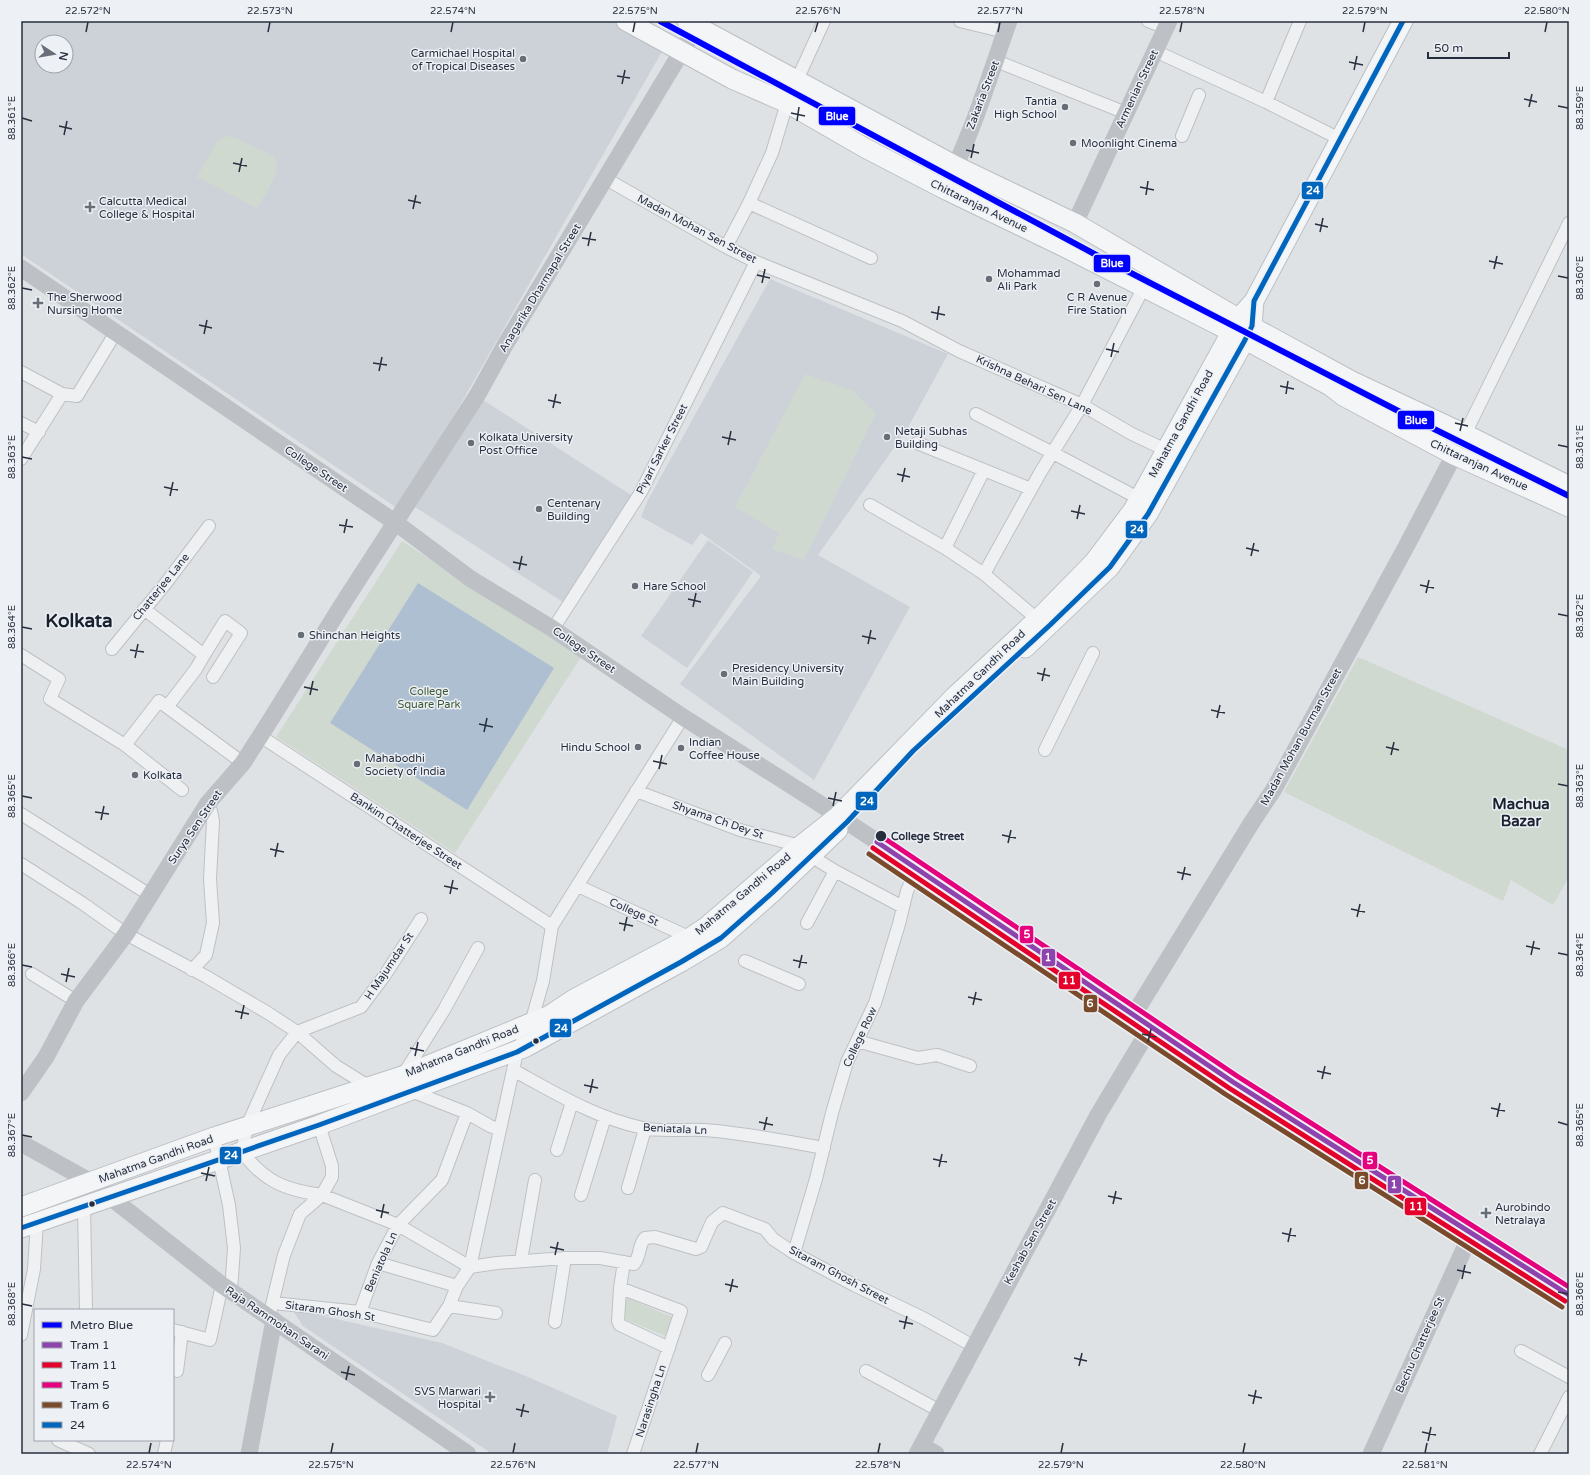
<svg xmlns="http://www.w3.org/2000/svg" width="1590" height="1475" viewBox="0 0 1590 1475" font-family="'Varela Round',sans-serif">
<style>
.built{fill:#cdd1d8;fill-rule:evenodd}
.green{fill:#d0d9d0}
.water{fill:#adbfd1}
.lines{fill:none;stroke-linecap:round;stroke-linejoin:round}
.street-casing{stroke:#bec0c3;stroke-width:14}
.primary-casing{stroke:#bcbfc3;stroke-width:21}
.street{stroke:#eff0f2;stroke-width:12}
.secondary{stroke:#bdc0c5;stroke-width:17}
.primary{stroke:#f3f5f6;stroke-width:19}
.bus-1-casing{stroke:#edf0f5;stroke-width:8}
.bus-1{stroke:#0065bd;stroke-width:5}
.tram-1-casing{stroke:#edf0f5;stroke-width:8}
.tram-2-casing{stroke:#edf0f5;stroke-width:8}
.tram-3-casing{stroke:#edf0f5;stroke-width:8}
.tram-4-casing{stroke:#edf0f5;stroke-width:8}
.tram-1{stroke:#8e44ad;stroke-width:5}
.tram-2{stroke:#e4002b;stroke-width:5}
.tram-3{stroke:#e5007d;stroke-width:5}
.tram-4{stroke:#7a4b2a;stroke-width:5}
.metro-1-casing{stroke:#edf0f5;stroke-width:9}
.metro-1{stroke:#00f;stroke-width:6}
.ticks{fill:none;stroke:#272f3e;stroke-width:1.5}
.poi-dot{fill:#676e78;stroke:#edf0f5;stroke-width:1.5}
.stop-dot{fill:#272f3e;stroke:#edf0f5;stroke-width:1.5}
.labels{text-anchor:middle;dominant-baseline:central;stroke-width:3;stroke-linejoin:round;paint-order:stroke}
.poi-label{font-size:11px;fill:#272f3e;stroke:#edf0f5;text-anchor:start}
.street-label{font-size:11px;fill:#272f3e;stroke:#edf0f5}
.park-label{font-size:11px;fill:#3b5a34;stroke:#edf0f5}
.stop-label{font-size:11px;font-weight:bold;fill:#272f3e;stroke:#edf0f5;text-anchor:start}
.district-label{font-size:15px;font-weight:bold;fill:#19212f;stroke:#edf0f5}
.town-label{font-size:19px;font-weight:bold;fill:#19212f;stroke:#edf0f5}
.line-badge{stroke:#edf0f5;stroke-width:1.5}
.badge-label{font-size:11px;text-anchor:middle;font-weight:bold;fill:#fff}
.neatline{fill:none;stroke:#272f3e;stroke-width:1.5}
.ticks-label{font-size:10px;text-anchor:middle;fill:#272f3e}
</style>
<rect width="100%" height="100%" fill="#dfe2e5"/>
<path class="built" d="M21 21H621L664 48 400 510 21 254ZM42 42H66V66H42Z
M770 279 948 354 906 431 818 555 910 607 814 780 680 684 761 576 701 533 692 545 641 517 648 500Z
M483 400 631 495 563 602 415 507Z
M708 540 753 572 687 668 641 636Z
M292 1309 442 1343 528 1377 617 1416 607 1454H492L303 1326Z"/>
<path class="green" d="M225 136C235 137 245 143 255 147 261 150 272 153 276 160 282 170 263 198 257 208L197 177 217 142Z
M805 374 852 390 876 413 804 560 772 549 779 533 735 507Z
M402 541 581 657 455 853 276 737Z
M1358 657 1569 750V877L1553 905 1511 880 1503 901 1284 792Z
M627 1298 672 1317 668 1337 622 1318Z"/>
<path class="water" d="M418 583 554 668 467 810 330 723Z"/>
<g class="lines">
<g class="street-casing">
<path id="street" d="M960 21 1005 32
M1148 21 1166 28
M1300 21 1266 102 1340 139
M1155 51 1266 102
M996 61 1126 113
M797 80 824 21
M1182 136 1199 95
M606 179 726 247 756 262 902 321 959 351 1082 405 1132 434 1166 450
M749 203 772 153 787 103
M726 247 749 203 871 258
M21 372 62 394
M976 414 1053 453 1140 499
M21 423 39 432
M1465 434 1569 223
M917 443 1031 489
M21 459 62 394 77 396 116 332
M870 505 945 548 984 574 1037 619
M945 548 984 470
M984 574 1040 473 1082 405 1144 287
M144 609 204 655 196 669 167 707
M553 629 641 492 756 262
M112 649 166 583 209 526
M21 655 59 679 50 699 125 745 182 790
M204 655 225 621 241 633 213 677
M260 736 552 926
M125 745 159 701 243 763
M1045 750 1093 653
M636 791 740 830 800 846 811 856 835 871
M21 814 150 895
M21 864 82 903 126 934 205 976 268 1013 297 1032 336 1066 370 1087
M578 886 693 939
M807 923 835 871 903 907
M745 961 799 984
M192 970 206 955 213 923 210 879 213 821 211 811 207 805
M32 974 76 1001
M857 1041 918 1058 937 1055 970 1066
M513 1070C555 1093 596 1118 643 1128 660 1132 686 1129 704 1130 745 1133 784 1141 824 1148
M403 1075 444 1010 478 948
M411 1091 467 1113 490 1126 500 1130
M319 1125 332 1166V1177L322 1195C285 1190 265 1182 242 1152L247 1126 279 1055 297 1032 361 1007 385 975 421 919
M214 1137 229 1205 234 1248 231 1291
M557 1150 572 1102
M628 1188 645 1129
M581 1195 605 1117
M84 1207 86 1310
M794 1253 816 1179 832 1113 847 1062 875 1003 899 924 907 891 917 868
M521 1260 535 1180
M624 1262 620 1288 618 1321 620 1325 669 1348
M378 1263 457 1286
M620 1288 681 1311 633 1454
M273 1303 360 1312 433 1330 449 1306 457 1286 470 1267 517 1052 531 1023 543 981 552 926 683 717
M449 1306 496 1313
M360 1312 378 1263 398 1225 442 1180 467 1113
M269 1317 284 1255 300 1214 322 1195 398 1225 470 1267 497 1263 565 1258H600L634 1264C641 1256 638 1245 645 1238L655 1237 696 1249 701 1247 712 1222 723 1213 765 1229 773 1239 794 1253 854 1285 923 1318 975 1347
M555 1322 565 1258
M173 1330 210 1340 222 1285
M21 1335 34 1269 37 1222
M1521 1351 1569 1377
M177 1371 182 1332
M866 1371 940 1411
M708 1375 725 1343
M58 1440 89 1454
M164 1454 167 1440
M1540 1454 1569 1397"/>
</g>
<g class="primary-casing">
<path id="primary" d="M626 21 732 79 787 103 865 148 944 189 1062 246 1218 325 1330 386 1343 396 1454 455 1569 507
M687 21 956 166 1075 223 1260 331 1352 381 1465 434 1569 486
M1025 648 1110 567 1148 514 1245 340 1252 326 1254 301
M21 1207 214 1137 402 1076 550 1015 574 999 691 937 706 927 800 846 838 816 954 697 1042 615 1094 562 1133 510 1239 318 1254 301 1403 21
M21 1228 319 1125 526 1047 681 962 721 938 772 893 838 830"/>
</g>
<use href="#street" class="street"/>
<path class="secondary" d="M944 189C972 136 989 77 1009 21
M1075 223 1169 21
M21 268 396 523 471 579 553 629 683 717 814 800 917 868 1147 1033 1213 1076 1285 1121 1370 1167 1470 1236 1521 1266 1569 1297
M1130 1021 1252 822 1274 789 1407 545 1465 434
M21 1093 46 1057 76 1001 126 934 208 803 243 763 271 719 340 608 478 394 505 345 700 21
M21 1143 91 1182 222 1285 468 1454
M922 1446 936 1454
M249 1454 274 1320
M917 1454 1098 1115 1147 1033
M1371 1454 1470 1236"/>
<use href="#primary" class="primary"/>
<g class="bus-1-casing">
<path id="bus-1" d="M21 1228 319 1125 517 1052 681 962 721 938 772 893 847 822 913 751 1050 625 1110 567 1148 514 1245 340 1252 326 1254 301 1403 21"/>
</g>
<use href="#bus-1" class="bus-1"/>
<g class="tram-1-casing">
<path id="tram-1" d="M877 842 1233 1082 1569 1295"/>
</g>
<g class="tram-2-casing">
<path id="tram-2" d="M873 848 1229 1088 1565 1301"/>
</g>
<g class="tram-3-casing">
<path id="tram-3" d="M881 836 1237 1076 1569 1287"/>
</g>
<g class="tram-4-casing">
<path id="tram-4" d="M869 854 1225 1094 1562 1307"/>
</g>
<use href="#tram-1" class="tram-1"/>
<use href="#tram-2" class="tram-2"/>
<use href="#tram-3" class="tram-3"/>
<use href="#tram-4" class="tram-4"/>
<g class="metro-1-casing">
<path id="metro-1" d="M660 21 1100 257 1408 416 1569 496"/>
</g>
<use href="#metro-1" class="metro-1"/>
</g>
<path class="ticks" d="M86 32 88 22M268 32 270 22M451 32 453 22M633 32 635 22M815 32 818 22M998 32 1000 22M1180 32 1182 22M1363 32 1365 22M1545 32 1547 22M1349 62 1363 65M1354 70 1357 56M617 76 630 78M622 84 625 70M1524 99 1537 102M1558 106 1568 108M1529 107 1532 94M791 113 805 116M22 118 32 121M797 121 799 107M59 126 72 129M64 135 67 121M966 150 979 153M971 158 974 144M233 163 247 166M239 172 242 158M1140 187 1154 190M1146 195 1148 181M408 200 421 203M413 209 416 195M1315 224 1328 227M1320 232 1323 218M582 238 596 240M588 246 591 232M1489 261 1503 264M1494 269 1497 256M757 275 770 278M1558 276 1568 278M762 283 765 269M22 288 32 290M931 312 945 315M937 320 939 306M199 325 212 328M204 334 207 320M1106 349 1119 352M1111 357 1114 343M373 363 387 365M379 371 382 357M1280 386 1294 389M1286 394 1288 381M548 400 561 403M553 408 556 394M1455 423 1468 426M1460 431 1463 418M722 437 736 440M728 445 731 431M1558 445 1568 447M22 457 32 459M897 474 910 477M902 482 905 468M164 487 178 490M170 496 173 482M1071 511 1085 514M1077 519 1080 505M339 525 353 527M344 533 347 519M1246 548 1259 551M1251 556 1254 543M513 562 527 565M519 570 522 556M1420 585 1434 588M1426 593 1429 580M688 599 701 602M693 607 696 593M1558 614 1568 616M22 627 32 629M862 636 876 639M868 644 871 630M130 650 144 652M135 658 138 644M1037 673 1050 676M1042 681 1045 668M304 687 318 690M310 695 313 681M1211 710 1225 713M1217 718 1220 705M479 724 493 727M484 732 487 718M1386 747 1399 750M1391 755 1394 742M653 761 667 764M659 769 662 755M1558 784 1568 786M22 796 32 798M828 798 842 801M833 806 836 792M95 812 109 814M101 820 104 806M1002 835 1016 838M1008 843 1011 830M270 849 284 852M275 857 278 843M1177 872 1191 875M1182 880 1185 867M444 886 458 889M450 894 453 880M1351 909 1365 912M1357 917 1360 904M619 923 633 926M624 931 627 917M1526 946 1540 949M1558 953 1568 955M1531 955 1534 941M793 960 807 963M22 965 32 967M799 968 802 955M61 974 75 977M66 982 69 968M968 997 982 1000M973 1005 976 992M235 1011 249 1014M241 1019 244 1005M1142 1034 1156 1037M1148 1042 1151 1029M410 1048 424 1051M415 1056 418 1042M1317 1071 1331 1074M1322 1079 1325 1066M584 1085 598 1088M590 1093 593 1079M1491 1108 1505 1111M1497 1117 1500 1103M759 1122 773 1125M1558 1122 1568 1125M764 1130 767 1117M22 1135 32 1137M933 1159 947 1162M939 1167 942 1154M201 1173 215 1176M206 1181 209 1167M1108 1196 1122 1199M1113 1204 1116 1191M376 1210 389 1213M381 1218 384 1204M1282 1233 1296 1236M1288 1242 1291 1228M550 1247 564 1250M555 1255 558 1242M1457 1270 1471 1273M1462 1279 1465 1265M725 1284 738 1287M730 1292 733 1279M1558 1292 1568 1294M22 1304 32 1306M899 1321 913 1324M904 1329 907 1316M1074 1358 1087 1361M1079 1366 1082 1353M341 1372 355 1375M346 1380 349 1366M1248 1395 1262 1398M1253 1404 1256 1390M516 1409 529 1412M521 1417 524 1404M1422 1432 1436 1435M1428 1441 1431 1427M149 1453 151 1443M331 1453 333 1443M513 1453 515 1443M696 1453 698 1443M878 1453 880 1443M1061 1453 1063 1443M1243 1453 1245 1443M1425 1453 1427 1443"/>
<g class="poi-dot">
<circle cx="523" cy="59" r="4"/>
<circle cx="1065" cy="107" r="4"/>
<circle cx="1073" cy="143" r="4"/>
<path d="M88 201h4v4h4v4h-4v4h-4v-4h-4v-4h4z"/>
<circle cx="989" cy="279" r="4"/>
<circle cx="1097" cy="284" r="4"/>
<path d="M36 297h4v4h4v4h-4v4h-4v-4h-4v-4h4z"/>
<circle cx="887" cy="437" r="4"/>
<circle cx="471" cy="443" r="4"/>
<circle cx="539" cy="509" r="4"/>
<circle cx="635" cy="586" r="4"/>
<circle cx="301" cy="635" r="4"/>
<circle cx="724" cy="674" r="4"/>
<circle cx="638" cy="747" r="4"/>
<circle cx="681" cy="748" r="4"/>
<circle cx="357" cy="764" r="4"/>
<circle cx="135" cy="775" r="4"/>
<path d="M1484 1207h4v4h4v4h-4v4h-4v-4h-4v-4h4z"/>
<path d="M488 1391h4v4h4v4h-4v4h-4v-4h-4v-4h4z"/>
</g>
<g class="stop-dot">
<circle cx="881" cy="836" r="6"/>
<circle cx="536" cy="1041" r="3.5"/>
<circle cx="92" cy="1204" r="3.5"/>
</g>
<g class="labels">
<g class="poi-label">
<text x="515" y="53" text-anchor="end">Carmichael Hospital<tspan x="515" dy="13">of Tropical Diseases</tspan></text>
<text x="1057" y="101" text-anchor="end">Tantia<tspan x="1057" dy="13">High School</tspan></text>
<text x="1081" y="143">Moonlight Cinema</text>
<text x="99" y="201">Calcutta Medical<tspan x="99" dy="13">College &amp; Hospital</tspan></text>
<text x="997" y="273">Mohammad<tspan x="997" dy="13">Ali Park</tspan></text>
<text x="47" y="297">The Sherwood<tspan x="47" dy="13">Nursing Home</tspan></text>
<text x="1097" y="297" text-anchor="middle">C R Avenue<tspan x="1097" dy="13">Fire Station</tspan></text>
<text x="895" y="431">Netaji Subhas<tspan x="895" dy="13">Building</tspan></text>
<text x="479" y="437">Kolkata University<tspan x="479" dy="13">Post Office</tspan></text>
<text x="547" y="503">Centenary<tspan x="547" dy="13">Building</tspan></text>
<text x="643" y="586">Hare School</text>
<text x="309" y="635">Shinchan Heights</text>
<text x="732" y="668">Presidency University<tspan x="732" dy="13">Main Building</tspan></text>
<text x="689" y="742">Indian<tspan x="689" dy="13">Coffee House</tspan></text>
<text x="630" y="747" text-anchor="end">Hindu School</text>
<text x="365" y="758">Mahabodhi<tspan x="365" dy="13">Society of India</tspan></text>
<text x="143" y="775">Kolkata</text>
<text x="1495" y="1207">Aurobindo<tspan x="1495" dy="13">Netralaya</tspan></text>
<text x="481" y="1391" text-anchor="end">SVS Marwari<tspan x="481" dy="13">Hospital</tspan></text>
</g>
<g class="street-label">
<text transform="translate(1137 89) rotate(-65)">Armenian Street</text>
<text transform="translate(983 95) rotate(-69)">Zakaria Street</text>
<text transform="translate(979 206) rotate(26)">Chittaranjan Avenue</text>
<text transform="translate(697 229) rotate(28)">Madan Mohan Sen Street</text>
<text transform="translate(540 288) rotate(-59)">Anagarika Dharmapal Street</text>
<text transform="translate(1034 385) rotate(25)">Krishna Behari Sen Lane</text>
<text transform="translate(1181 424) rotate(-61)">Mahatma Gandhi Road</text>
<text transform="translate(662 449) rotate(-63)">Piyari Sarker Street</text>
<text transform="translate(1479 465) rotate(25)">Chittaranjan Avenue</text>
<text transform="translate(316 469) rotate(34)">College Street</text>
<text transform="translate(161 587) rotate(-51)">Chatterjee Lane</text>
<text transform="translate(584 650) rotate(34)">College Street</text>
<text transform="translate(980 674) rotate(-44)">Mahatma Gandhi Road</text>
<text transform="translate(1301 737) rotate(-61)">Madan Mohan Burman Street</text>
<text transform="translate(718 820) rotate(19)">Shyama Ch Dey St</text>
<text transform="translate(195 827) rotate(-56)">Surya Sen Street</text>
<text transform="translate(406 831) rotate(33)">Bankim Chatterjee Street</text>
<text transform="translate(743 894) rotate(-40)">Mahatma Gandhi Road</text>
<text transform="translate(634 912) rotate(24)">College St</text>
<text transform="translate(389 966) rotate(-56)">H Majumdar St</text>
<text transform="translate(860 1037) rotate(-65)">College Row</text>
<text transform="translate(462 1051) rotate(-22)">Mahatma Gandhi Road</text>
<text transform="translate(675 1129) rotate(3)">Beniatala Ln</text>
<text transform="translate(156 1159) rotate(-20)">Mahatma Gandhi Road</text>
<text transform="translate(1030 1242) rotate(-61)">Keshab Sen Street</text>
<text transform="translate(381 1262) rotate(-66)">Beniatola Ln</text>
<text transform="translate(839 1275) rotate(28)">Sitaram Ghosh Street</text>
<text transform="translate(330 1311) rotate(8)">Sitaram Ghosh St</text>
<text transform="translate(277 1323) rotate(34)">Raja Rammohan Sarani</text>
<text transform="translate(1420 1345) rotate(-66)">Bechu Chatterjee St</text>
<text transform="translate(651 1401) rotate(-72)">Narasingha Ln</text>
</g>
<g class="park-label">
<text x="429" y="691">College<tspan x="429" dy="13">Square Park</tspan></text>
</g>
<g class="stop-label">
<text x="891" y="836">College Street</text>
</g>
<g class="district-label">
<text x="1521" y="804">Machua<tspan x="1521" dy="17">Bazar</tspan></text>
</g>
<g class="town-label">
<text x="79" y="621">Kolkata</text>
</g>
</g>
<g class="line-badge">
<rect x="818" y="106" width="38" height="20" rx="4" fill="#00f"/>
<rect x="1301" y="181" width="23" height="19" rx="4" fill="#0065bd"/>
<rect x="1093" y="254" width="38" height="19" rx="4" fill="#00f"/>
<rect x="1397" y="410" width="38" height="20" rx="4" fill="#00f"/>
<rect x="1125" y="520" width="23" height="19" rx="4" fill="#0065bd"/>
<rect x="855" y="791" width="23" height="20" rx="4" fill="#0065bd"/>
<rect x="1019" y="925" width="15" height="19" rx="4" fill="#e5007d"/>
<rect x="1041" y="948" width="15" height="19" rx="4" fill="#8e44ad"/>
<rect x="1058" y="971" width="23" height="19" rx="4" fill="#e4002b"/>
<rect x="1083" y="994" width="15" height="19" rx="4" fill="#7a4b2a"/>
<rect x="549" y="1018" width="23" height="20" rx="4" fill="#0065bd"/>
<rect x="219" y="1146" width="23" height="19" rx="4" fill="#0065bd"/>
<rect x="1362" y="1151" width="16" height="19" rx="4" fill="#e5007d"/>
<rect x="1354" y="1171" width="15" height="19" rx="4" fill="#7a4b2a"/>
<rect x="1387" y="1175" width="15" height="19" rx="4" fill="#8e44ad"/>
<rect x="1404" y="1197" width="23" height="19" rx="4" fill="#e4002b"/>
</g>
<g class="badge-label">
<text x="837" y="120">Blue</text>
<text x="1313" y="194">24</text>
<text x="1112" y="267">Blue</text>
<text x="1416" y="424">Blue</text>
<text x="1137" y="533">24</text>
<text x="867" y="805">24</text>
<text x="1027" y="938">5</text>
<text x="1048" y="961">1</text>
<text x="1069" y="984">11</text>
<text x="1090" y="1007">6</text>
<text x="561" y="1032">24</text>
<text x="231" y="1159">24</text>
<text x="1370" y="1164">5</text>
<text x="1362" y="1184">6</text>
<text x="1394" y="1188">1</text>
<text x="1416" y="1210">11</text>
</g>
<rect width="1590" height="1475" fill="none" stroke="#edf0f5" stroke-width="44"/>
<rect x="34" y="1309" width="140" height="132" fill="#edf0f5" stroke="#9ea3ac"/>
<rect x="42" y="1322" width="20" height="6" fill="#0000ff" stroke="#9ea3ac"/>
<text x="70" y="1329" font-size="12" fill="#272f3e">Metro Blue</text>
<rect x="42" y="1342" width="20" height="6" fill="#8e44ad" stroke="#9ea3ac"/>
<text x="70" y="1349" font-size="12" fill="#272f3e">Tram 1</text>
<rect x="42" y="1362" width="20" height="6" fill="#e4002b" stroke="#9ea3ac"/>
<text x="70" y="1369" font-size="12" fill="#272f3e">Tram 11</text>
<rect x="42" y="1382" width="20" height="6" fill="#e5007d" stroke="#9ea3ac"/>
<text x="70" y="1389" font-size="12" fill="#272f3e">Tram 5</text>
<rect x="42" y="1402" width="20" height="6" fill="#7a4b2a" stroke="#9ea3ac"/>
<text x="70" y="1409" font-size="12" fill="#272f3e">Tram 6</text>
<rect x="42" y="1422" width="20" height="6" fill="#0065bd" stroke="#9ea3ac"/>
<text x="70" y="1429" font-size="12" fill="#272f3e">24</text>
<g transform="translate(54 54) rotate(102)"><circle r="19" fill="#edf0f5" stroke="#9ea3ac"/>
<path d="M0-3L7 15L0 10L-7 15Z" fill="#676e78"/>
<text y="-6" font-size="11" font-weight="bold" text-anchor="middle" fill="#272f3e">N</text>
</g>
<path d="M1428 52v6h81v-6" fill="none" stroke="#272f3e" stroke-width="2"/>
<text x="1434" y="52" font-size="12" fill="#272f3e" stroke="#edf0f5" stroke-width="3" paint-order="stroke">50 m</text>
<rect x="22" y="22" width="1546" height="1431" class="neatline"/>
<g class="ticks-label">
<text x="88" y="14">22.572°N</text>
<text x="270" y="14">22.573°N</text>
<text x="453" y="14">22.574°N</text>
<text x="635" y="14">22.575°N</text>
<text x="818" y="14">22.576°N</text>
<text x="1000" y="14">22.577°N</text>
<text x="1182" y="14">22.578°N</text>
<text x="1365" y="14">22.579°N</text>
<text x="1547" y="14">22.580°N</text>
<text transform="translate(1579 108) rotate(-90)" y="4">88.359°E</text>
<text transform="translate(11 118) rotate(-90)" y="4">88.361°E</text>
<text transform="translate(1579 278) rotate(-90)" y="4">88.360°E</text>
<text transform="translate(11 288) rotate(-90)" y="4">88.362°E</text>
<text transform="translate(1579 447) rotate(-90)" y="4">88.361°E</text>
<text transform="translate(11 457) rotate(-90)" y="4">88.363°E</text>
<text transform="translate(1579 616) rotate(-90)" y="4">88.362°E</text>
<text transform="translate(11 627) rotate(-90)" y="4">88.364°E</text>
<text transform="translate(1579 786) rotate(-90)" y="4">88.363°E</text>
<text transform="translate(11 796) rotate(-90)" y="4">88.365°E</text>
<text transform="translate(1579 955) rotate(-90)" y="4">88.364°E</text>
<text transform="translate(11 965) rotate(-90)" y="4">88.366°E</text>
<text transform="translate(1579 1125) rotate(-90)" y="4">88.365°E</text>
<text transform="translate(11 1135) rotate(-90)" y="4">88.367°E</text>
<text transform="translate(1579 1294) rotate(-90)" y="4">88.366°E</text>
<text transform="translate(11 1304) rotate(-90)" y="4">88.368°E</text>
<text x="149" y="1468">22.574°N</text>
<text x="331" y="1468">22.575°N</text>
<text x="513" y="1468">22.576°N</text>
<text x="696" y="1468">22.577°N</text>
<text x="878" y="1468">22.578°N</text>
<text x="1061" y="1468">22.579°N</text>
<text x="1243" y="1468">22.580°N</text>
<text x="1425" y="1468">22.581°N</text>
</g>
</svg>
